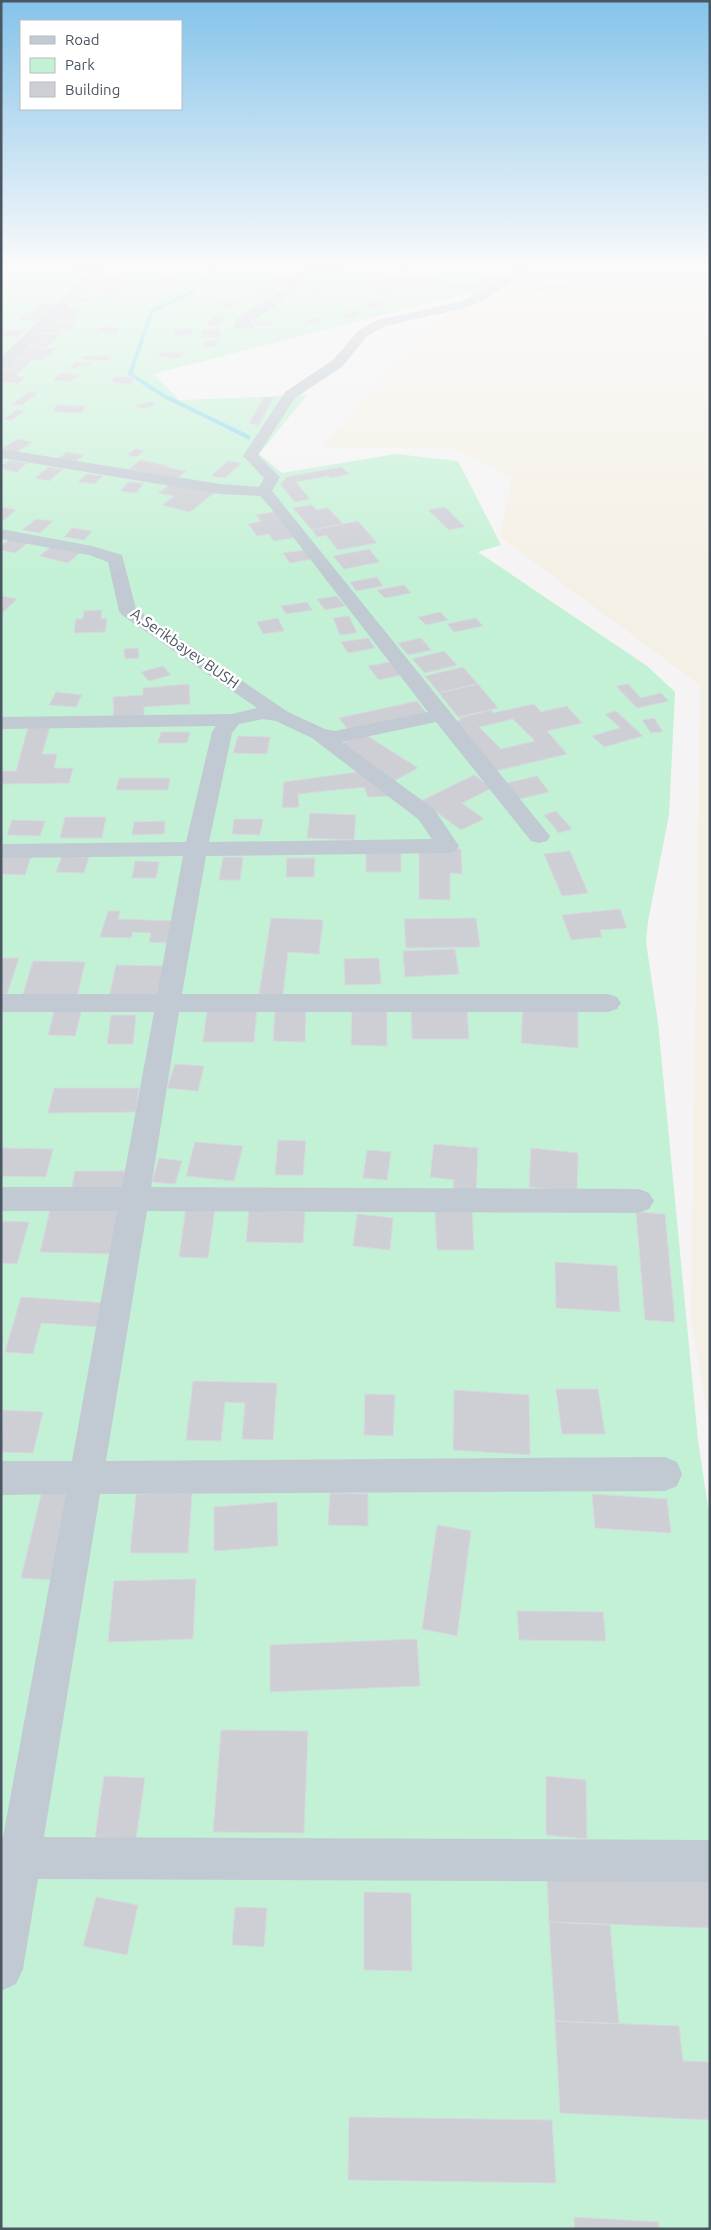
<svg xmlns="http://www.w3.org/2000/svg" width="711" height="2230" viewBox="0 0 711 2230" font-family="Ubuntu,sans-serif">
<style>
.green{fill:#c3f1d5}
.sand{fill:#f5f0e5}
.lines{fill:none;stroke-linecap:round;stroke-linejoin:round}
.stream-far1{stroke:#90daee;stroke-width:4}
.stream{stroke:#90daee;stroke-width:4.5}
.building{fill:#cdcfd5;stroke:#d7d9de;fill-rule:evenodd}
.path{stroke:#7ad0a6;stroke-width:1;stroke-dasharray:2 1;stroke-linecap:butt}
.minor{fill:#c1cad2;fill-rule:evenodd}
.labels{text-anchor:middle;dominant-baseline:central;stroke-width:5;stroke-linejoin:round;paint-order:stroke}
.far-street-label{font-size:15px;fill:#4a5661;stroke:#fff}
</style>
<rect width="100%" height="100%" fill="#f5f3f3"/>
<path class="green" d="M1 265H516L493 287 153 374 180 400 307 395 259 454 282 473 396 454 458 461 501 545 478 552 647 666 675 692 669 815 648 921 646 942 658 1023 698 1440 710 1521V2229H1Z"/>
<path class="sand" d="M542 265H710V1427L691 1319 700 685 500 537 512 478 456 449 322 446 435 319 510 290Z"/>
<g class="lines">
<path class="stream-far1" d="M222 265 206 276 190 293 152 311 130 374 164 396 232 429"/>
<path class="stream" d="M230 428 248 437"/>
</g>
<path class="building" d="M400 265H414L409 271 397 269Z
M486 275 495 276 487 286 478 285Z
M106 276 121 277 117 282 101 281Z
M163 277 179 280 171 285 154 283Z
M277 278 289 279 283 285 270 284Z
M109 284 119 285 114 289 125 290 121 293 84 290 89 286 106 287Z
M412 284 424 286 417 291 405 289Z
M252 286 278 288 273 293 247 291Z
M296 286 323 288 319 292 301 290 299 293 290 292Z
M380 289 392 290 389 295 376 294Z
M77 298 93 299 89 303 73 302Z
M222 299 241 301 235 307 216 305Z
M370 299 386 301 380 307 365 306Z
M43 303 58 304 40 321 18 320 24 314 31 315Z
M65 308 81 309 73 316H77L70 323 50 321Z
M348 311 360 312 354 319 342 318Z
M213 316 225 317 218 326H206Z
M314 317 324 319 316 324 306 322Z
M255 320 273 321 272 325H254Z
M50 321 76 323 69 330 43 328Z
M100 327 121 328 117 334 96 332Z
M43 328 62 329 57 334 38 333Z
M174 329H192L191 335 179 336 173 333Z
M220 329 219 337 202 338V330Z
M6 330 24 331 18 337 1 336Z
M38 333 60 335 46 348 24 346Z
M206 340H217L216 347H204Z
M27 347 55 349 43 360 11 357Z
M161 352 183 353 179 358 158 356Z
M84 356 111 357 108 361 81 359Z
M15 358 33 359 20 372 1 370V365Z
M77 362 92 364 89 366 81 365 76 369 70 368Z
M1 370 20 372 16 376 25 377 18 384 1 382Z
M61 373 79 375 70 382 53 380Z
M115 376 136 378 130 384 110 382Z
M28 392 38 393 22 405 12 404Z
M264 397 274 398 258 426 249 423Z
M152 402 156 404 143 409 135 405Z
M56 405 86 406 82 413 53 412Z
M16 410 24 411 12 420 4 419Z
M17 439 32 442 17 452 2 449Z
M135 449 144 451 136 457 127 455Z
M67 452 84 455 74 463 57 460Z
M9 460 27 463 17 472 1 469V466Z
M140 460 167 466 165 467 186 471 177 478 129 469Z
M228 461 241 463 225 478 211 476Z
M49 467 63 469 49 481 35 478Z
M341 467 350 474 331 478 328 476 296 482 310 499 295 502 280 484 287 477Z
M86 474 103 476 94 484 78 482Z
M128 482 144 483 136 493 120 491Z
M171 484 214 493 190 512 162 505 174 496 158 493Z
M312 505 317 510 328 508 343 524 312 530 293 508Z
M1 507 16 510 2 522Z
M445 507 465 527 449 530 428 510Z
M278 511 297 537 274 541 269 534 257 536 248 524 261 521 256 515Z
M36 519 53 521 40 533 22 530Z
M358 521 377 543 338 550 326 535 317 537 312 530Z
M72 528 92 531 84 540 64 537Z
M12 537 30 541 15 553 1 550V546Z
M53 546 81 552 68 563 39 556Z
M369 549 380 562 344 569 333 556Z
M305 550 312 559 290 563 283 553Z
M377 577 383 586 356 591 350 582Z
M404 585 411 593 385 598 377 590Z
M1 596 17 599 1 614Z
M337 596 345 606 325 610 317 599Z
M307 602 312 610 286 614 281 606Z
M102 610 101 619 107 618 105 632 74 633 76 619H83L84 611Z
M440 612 448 620 426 625 418 617Z
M349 616 357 633 340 635 333 618Z
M278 618 284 631 263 634 257 622Z
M476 618 483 626 454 632 447 624Z
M368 638 375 648 348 653 341 642Z
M421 638 431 650 408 655 398 643Z
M138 648 139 658 125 659 124 649Z
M444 651 457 665 425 673 412 659Z
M390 662 401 675 379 680 368 666Z
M163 666 171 675 149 681 141 672Z
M463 667 478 684 439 693 425 676Z
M189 684 190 704 144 707V716L114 719 113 697 143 695V688Z
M478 684 498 708 458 717 439 693Z
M628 684 641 698 661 693 669 701 637 708 616 686Z
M56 692 82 695 76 707 49 705Z
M417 701 427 714 349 731 339 718Z
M534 704 541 712 567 706 582 723 547 731 567 754 492 772 453 722 461 720 459 718 491 710 493 713ZM513 719 535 741 501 749 479 727Z
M616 711 643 736 604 747 592 736 620 728 605 714Z
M654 718 663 732 651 733 642 720Z
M28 727H50L42 754H57L54 768H73L69 783 1 784V771H16Z
M161 732H190L187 743H158Z
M363 733 418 768 394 781 339 745Z
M238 736 270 737 267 754 233 753Z
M364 771 393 796 368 797 364 787 298 794 299 807 282 808 284 782Z
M474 775 492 788 462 803 484 819 461 830 421 801Z
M537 776 549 792 515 800 503 784Z
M119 778H170L168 790H116Z
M556 811 572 829 559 833 544 815Z
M310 813 356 815 354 840 307 838Z
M65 817H106L102 838H60Z
M234 819H263L260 835 232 834Z
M12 820 45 821 40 836 7 835Z
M165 821 164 834 132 835 134 822Z
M419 848 461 849 462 874 450 873V900L419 899Z
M570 851 588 893 562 896 544 854Z
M366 853H401V872H366Z
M3 856 31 857 25 875 1 874Z
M62 856 89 857 84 873 56 872Z
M223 857H243L240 880H219Z
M287 858H315L314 877H286Z
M135 861 159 862 156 878H132Z
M620 909 627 928 600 930 602 937 571 940 562 915Z
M108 911H120L118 919 175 921 171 943 149 942 151 933 133 932 131 938 100 937Z
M271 918 323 920 319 954 288 952 283 995 259 994Z
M476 918 480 947 406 948 404 919Z
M455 949 459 974 405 977 403 951Z
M1 958H19L7 994H1Z
M379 958 381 984 345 985 344 959Z
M33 961 85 962 77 997H22Z
M116 965 167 966 161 998 109 997Z
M523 1005 578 1009V1048L521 1043Z
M411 1006 467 1007 469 1039H412Z
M55 1008 82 1009 75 1036 48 1035Z
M207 1009 257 1010 254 1042H203Z
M275 1010H306L305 1042 273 1041Z
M352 1010 387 1011V1046L351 1045Z
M111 1015H136L133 1044H107Z
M175 1064 204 1066 198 1091 167 1088Z
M54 1088H139L136 1112 48 1113Z
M278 1140 306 1141 303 1175H275Z
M195 1142 243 1146 234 1181 186 1176Z
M434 1144 478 1148 476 1192 453 1190 454 1180 430 1177Z
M1 1148 53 1149 46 1177 1 1176Z
M531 1148 578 1153 577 1193 529 1187Z
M367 1150 391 1152 387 1180 363 1178Z
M159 1158 182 1161 175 1184 152 1182Z
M75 1171H126L122 1192H71Z
M51 1206 123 1207 114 1254 40 1252Z
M186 1208H215L208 1258 179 1257Z
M249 1210 305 1212 303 1243 246 1242Z
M435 1211H472L474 1250H437Z
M636 1212 665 1214 675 1322 645 1320Z
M357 1214 393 1218 390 1250 353 1246Z
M1 1221 29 1222 17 1264 1 1263Z
M555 1262 617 1266 620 1312 556 1308Z
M21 1297 106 1303 100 1327 41 1323 33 1354 5 1352Z
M193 1381 277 1383 273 1440 242 1439 245 1403 225 1402 221 1441 186 1440Z
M556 1389H598L605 1434H562Z
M454 1390 529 1395 530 1455 453 1450Z
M365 1394 395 1395 393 1436 364 1435Z
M3 1410 43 1412 33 1453 1 1452Z
M44 1482 73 1484 52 1580 21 1578Z
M192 1493 188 1553H130L136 1494Z
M330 1493 368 1494V1526L328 1525Z
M592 1494 667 1499 671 1533 595 1528Z
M277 1502 278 1546 214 1551V1507Z
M437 1525 471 1531 457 1636 422 1629Z
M196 1579 193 1639 108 1642 114 1581Z
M517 1611 603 1612 606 1641 519 1640Z
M417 1639 420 1686 270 1692V1645Z
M221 1730 308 1731 304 1833 213 1832Z
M104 1776 145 1778 136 1839 95 1837Z
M546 1776 586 1780 587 1839 546 1835Z
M547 1875 710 1881V1928L549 1922Z
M364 1892 411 1893 412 1971 364 1970Z
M96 1897 138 1905 127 1955 83 1946Z
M235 1907 267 1908 264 1947 232 1945Z
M549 1922 610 1925 619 2024 555 2021Z
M555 2021 679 2026 683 2061 709 2062 710 2120 560 2113Z
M349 2117 552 2120 556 2183 348 2180Z
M574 2217 659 2222V2229H575Z"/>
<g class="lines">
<path class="path" d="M524 290 586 284 624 273 666 269 710 296"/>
<path class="minor" d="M56 265H145L140 268 106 269 6 367 1 368V357L91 272 61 268Z
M306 265H318L315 269 411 275 442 279 476 286 481 291 523 265H537L484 300 465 308 385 326 366 337 343 366 295 398 258 455 280 477 272 491 550 836 547 841 539 843 531 841 436 722 342 742 434 809 459 846 456 851 448 853 206 856 182 994H608L617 997 621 1003 617 1009 608 1012H179L151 1187 639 1189 649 1193 654 1201 649 1209 639 1213 147 1211 106 1461 665 1457 677 1462 682 1474 677 1486 665 1491 100 1494 44 1837 710 1840V1882L38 1879 23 1969 16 1984 1 1991V1838L3 1837 66 1494 1 1495V1461H72L117 1211H1V1187H122L154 1012H1V994H157L183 856 1 858V844L186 842 212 732 216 726 1 729V717L232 714 257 708 122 615 119 611 108 562 89 555 1 539V529L92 546 122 555 136 609 288 712 325 729 335 731 428 712 270 507 260 496 220 494 1 458V449L220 484 259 487 264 478 243 456 285 392 333 360 358 331 377 320 458 302 473 296 468 291 411 281 308 276 280 303 250 322 254 325 252 328H236L234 325 238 318 272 297ZM263 719 276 721 312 738 418 819 432 839 209 842 232 733 239 724Z"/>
</g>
<linearGradient id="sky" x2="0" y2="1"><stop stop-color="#85c3ea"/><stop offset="0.46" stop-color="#fafafa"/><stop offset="1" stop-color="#fafafa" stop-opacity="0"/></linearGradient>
<rect width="711" height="578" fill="url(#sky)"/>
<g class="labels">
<g class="far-street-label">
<text transform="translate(185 648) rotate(35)">A,Serikbayev BUSH</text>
</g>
</g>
<rect width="711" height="2230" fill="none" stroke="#4a5661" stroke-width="5"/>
<rect x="20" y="20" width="162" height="90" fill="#ffffff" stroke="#b7bbc0"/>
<rect x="30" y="36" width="25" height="8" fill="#c1cad2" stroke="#b7bbc0"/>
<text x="65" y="45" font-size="15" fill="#4a5661">Road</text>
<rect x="30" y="58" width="25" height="15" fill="#c3f1d5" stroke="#b7bbc0"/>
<text x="65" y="70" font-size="15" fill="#4a5661">Park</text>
<rect x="30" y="82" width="25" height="15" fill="#cdcfd5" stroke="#b7bbc0"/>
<text x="65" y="95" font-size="15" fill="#4a5661">Building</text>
</svg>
